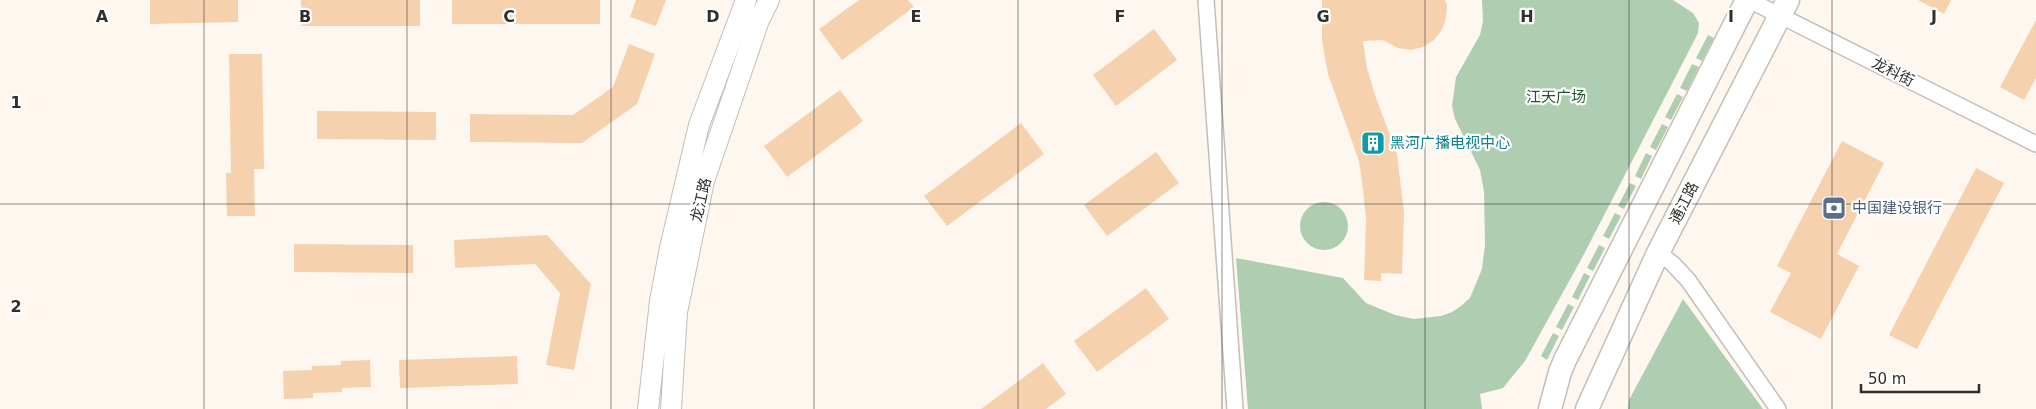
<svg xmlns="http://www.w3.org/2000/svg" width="2036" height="409" viewBox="0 0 2036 409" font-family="'DejaVu Sans','Noto Sans SC',sans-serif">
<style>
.green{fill:#afcdb1}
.building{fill:#f5d1ae}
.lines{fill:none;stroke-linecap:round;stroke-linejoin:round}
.minor-casing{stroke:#c5beb8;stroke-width:18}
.tertiary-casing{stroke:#c5beb8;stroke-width:22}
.secondary-casing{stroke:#c5beb8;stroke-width:25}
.minor{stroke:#fff;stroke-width:15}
.tertiary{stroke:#fff;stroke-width:20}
.secondary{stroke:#fff;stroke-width:22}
.grid{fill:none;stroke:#312f2c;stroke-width:1;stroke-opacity:0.55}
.labels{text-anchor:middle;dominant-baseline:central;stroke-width:4.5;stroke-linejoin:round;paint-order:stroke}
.street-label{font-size:15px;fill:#312f2c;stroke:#fff}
.park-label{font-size:15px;fill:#21562a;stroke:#fff}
.culture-label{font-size:15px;fill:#0d838f;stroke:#fff;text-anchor:start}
.service-label{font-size:15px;fill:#4e5e75;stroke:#fff;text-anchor:start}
.grid-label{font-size:16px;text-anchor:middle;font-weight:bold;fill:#312f2c;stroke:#fff;stroke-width:4.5;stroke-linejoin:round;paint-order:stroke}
</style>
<rect width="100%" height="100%" fill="#fef7f0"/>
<path class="green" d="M1482 0H1673L1693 13 1699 23 1698 33 1694 41 1583 256 1525 361 1503 388 1480 394 1482 409H1248L1236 258 1343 278 1366 303 1395 315 1414 319 1441 316 1452 312 1461 306 1470 298 1482 269 1485 245 1484 192 1480 170 1455 119 1452 106 1456 77 1480 35 1483 21Z
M1708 35 1714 38 1702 61 1696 58Z
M1692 64 1699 67 1687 91 1680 88Z
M1677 94 1683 97 1671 120 1665 117Z
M1662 124 1668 127 1656 150 1650 147Z
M1646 153 1652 156 1641 179 1635 176Z
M1630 183 1636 186 1624 209 1618 206Z
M1300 226a24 24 0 1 1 48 0a24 24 0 1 1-48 0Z
M1615 213 1621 216 1609 239 1603 236Z
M1599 245 1605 248 1593 271 1587 268Z
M1584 273 1590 276 1578 300 1572 297Z
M1683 299 1763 409H1628L1629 400Z
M1568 304 1574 307 1562 330 1556 327Z
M1553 333 1559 336 1547 360 1541 356Z"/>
<path class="building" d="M150 0H238V22L150 24Z
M301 0H420V26H301Z
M452 0H600V24H452Z
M636 0H666L656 26 630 17Z
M859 0H908L914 7 842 60 819 29Z
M1322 0H1445L1447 5 1446 18 1442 30 1434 40 1423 47 1411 50 1398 48 1383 40 1363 41 1367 68 1375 95 1397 154 1404 213 1402 274 1381 273V281L1364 280 1366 220 1363 189 1359 161 1328 74 1322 41Z
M1918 0H1951L1944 14Z
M2036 20V78L2024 100 2000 87Z
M1154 29 1177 60 1116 106 1093 75Z
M629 44 655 54 637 104 582 143 470 142V114L573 115 613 87Z
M229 54H262L264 169H254L255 216H227L226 173H231Z
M840 90 863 121 787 177 764 146Z
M317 111 436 112V140L317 139Z
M1021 123 1044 154 947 226 924 196Z
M1842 141 1884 163 1837 254 1859 266 1821 339 1770 312 1791 273 1777 266Z
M1156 152 1179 183 1107 236 1084 205Z
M1976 168 2004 183 1917 349 1889 335Z
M547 235 591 284 574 370 546 365 560 293 535 264 455 268 454 240Z
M294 244 413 245V273L294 272Z
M1146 288 1169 319 1097 372 1074 341Z
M517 356 518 384 400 388 399 360Z
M370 360 371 387 342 388V392L313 393V398L284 399 283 371 312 370V366L341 365V361Z
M1043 363 1066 394 1046 409H981Z"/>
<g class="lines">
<g class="minor-casing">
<path id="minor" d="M1206 0 1235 409
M1749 0 2036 144
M1658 253 1672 263 1688 280 1778 409"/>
</g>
<g class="tertiary-casing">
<path id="tertiary" d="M648 409 660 301 670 248 699 125 746 0
M671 409 677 312 704 181 759 20 769 0"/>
</g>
<g class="secondary-casing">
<path id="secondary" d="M1550 409 1560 372 1565 360 1747 0
M1587 409 1658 253 1788 0"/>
</g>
<use href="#minor" class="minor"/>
<use href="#tertiary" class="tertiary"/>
<use href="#secondary" class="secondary"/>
</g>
<path class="grid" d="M204 0V409M407 0V409M611 0V409M814 0V409M1018 0V409M1222 0V409M1425 0V409M1629 0V409M1832 0V409M0 204H2036"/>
<defs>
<g id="building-square" transform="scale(1.25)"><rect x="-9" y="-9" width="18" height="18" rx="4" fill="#0f9aa8" stroke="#fff"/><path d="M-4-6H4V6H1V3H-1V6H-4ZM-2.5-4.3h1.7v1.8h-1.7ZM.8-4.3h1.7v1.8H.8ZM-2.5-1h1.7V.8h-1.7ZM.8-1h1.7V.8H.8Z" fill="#fff"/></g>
<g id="bank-square" transform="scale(1.25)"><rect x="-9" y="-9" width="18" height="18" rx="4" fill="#5c6f8a" stroke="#fff"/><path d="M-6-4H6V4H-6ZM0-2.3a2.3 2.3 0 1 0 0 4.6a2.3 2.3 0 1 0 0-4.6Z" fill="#fff"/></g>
</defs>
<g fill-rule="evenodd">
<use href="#building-square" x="1373" y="143"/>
<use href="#bank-square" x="1834" y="208"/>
</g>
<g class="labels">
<g class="street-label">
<text transform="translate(1893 72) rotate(27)">龙科街</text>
<text transform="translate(701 200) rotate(-77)">龙江路</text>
<text transform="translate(1684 203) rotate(-63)">通江路</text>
</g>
<g class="park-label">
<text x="1556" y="97">江天广场</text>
</g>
<g class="culture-label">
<text x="1390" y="143">黑河广播电视中心</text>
</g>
<g class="service-label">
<text x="1852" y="208">中国建设银行</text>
</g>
</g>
<g class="grid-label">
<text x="102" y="22">A</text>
<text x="305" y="22">B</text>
<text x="509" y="22">C</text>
<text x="713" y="22">D</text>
<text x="916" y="22">E</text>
<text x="1120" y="22">F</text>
<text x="1323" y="22">G</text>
<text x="1527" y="22">H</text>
<text x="1731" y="22">I</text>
<text x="1934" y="22">J</text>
<text x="16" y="108">1</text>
<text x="16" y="312">2</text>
</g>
<path d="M1861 384v8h118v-8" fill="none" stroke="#312f2c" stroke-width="2.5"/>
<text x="1868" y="384" font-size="15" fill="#312f2c" stroke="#ffffff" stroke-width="4" paint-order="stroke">50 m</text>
</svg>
